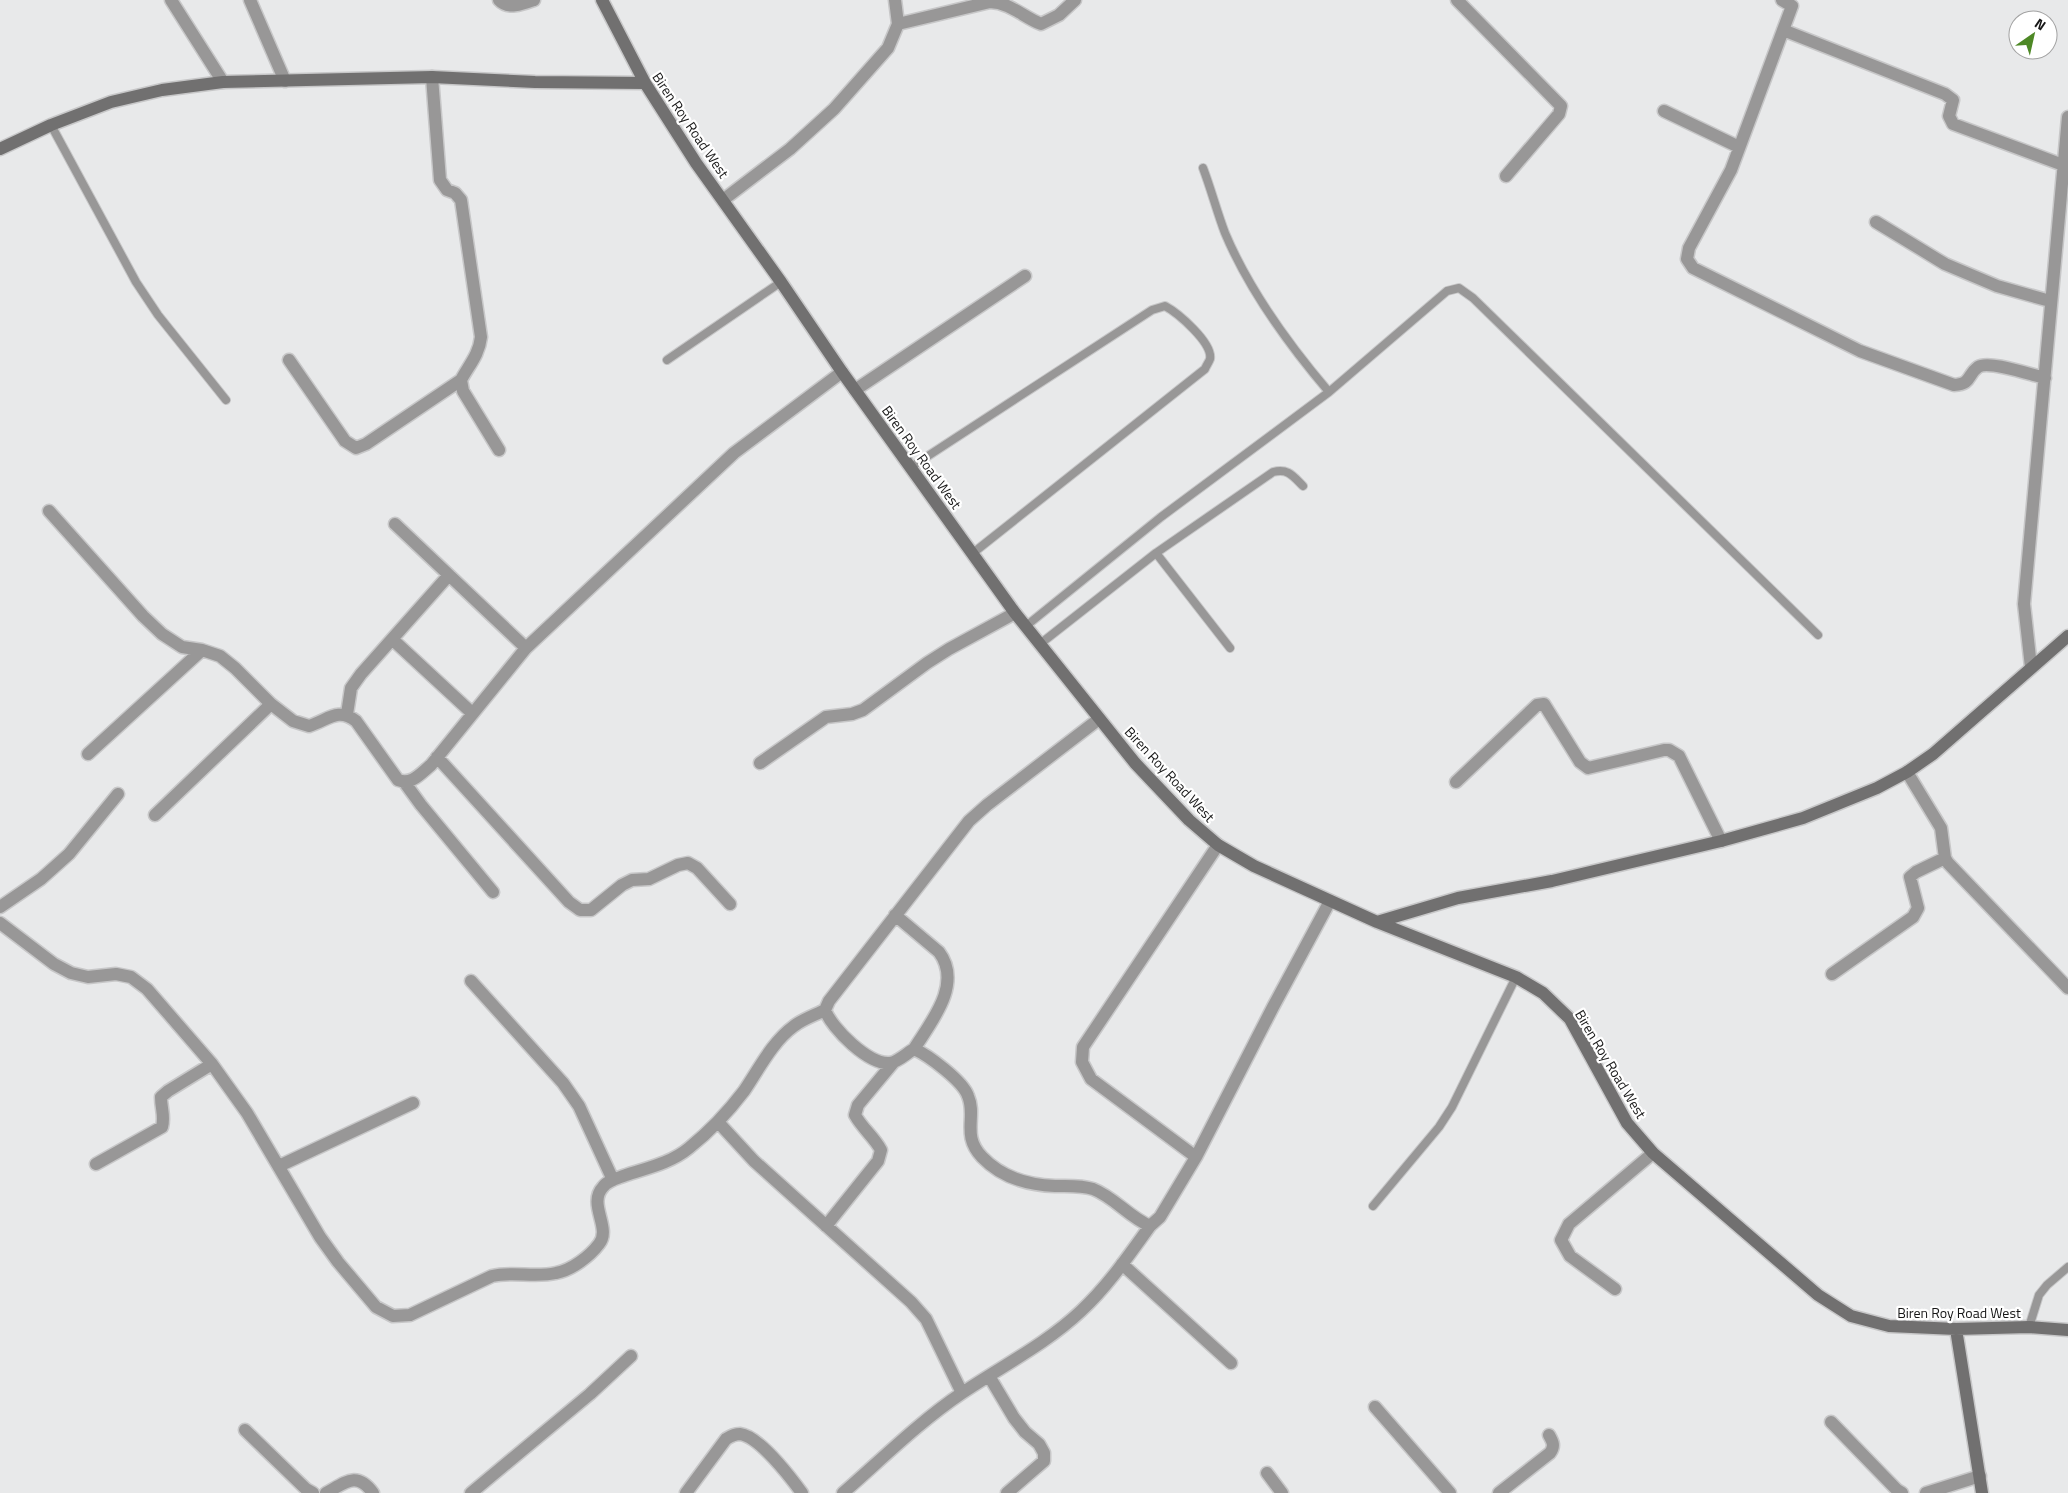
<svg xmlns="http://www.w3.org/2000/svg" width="2068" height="1493" viewBox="0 0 2068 1493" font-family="'Titillium Web',sans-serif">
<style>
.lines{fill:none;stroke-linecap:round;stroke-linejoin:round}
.lane-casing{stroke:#c7c7c8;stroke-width:10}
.street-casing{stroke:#c7c7c8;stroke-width:15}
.secondary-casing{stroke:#c7c7c8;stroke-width:15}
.lane{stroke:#989797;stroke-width:8}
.street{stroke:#989797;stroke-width:12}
.secondary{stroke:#717070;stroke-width:12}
.labels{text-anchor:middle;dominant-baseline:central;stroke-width:4.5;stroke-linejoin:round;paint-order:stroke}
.street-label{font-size:14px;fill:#171717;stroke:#fff}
</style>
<rect width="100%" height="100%" fill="#e8e9ea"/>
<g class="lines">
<g class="lane-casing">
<path id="lane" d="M51 125 136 282 158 315 226 400
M1203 168C1211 189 1217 212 1225 233 1249 290 1289 345 1329 392
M667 360 781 282
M911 467 1152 310 1165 306C1178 313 1213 343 1210 359 1209 362 1206 366 1205 369L973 553
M1156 553 1230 648
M1026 626 1161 517 1329 392 1447 291 1459 288 1473 298 1818 635
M1040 644 1156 553 1273 472C1288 468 1293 476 1303 486
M1373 1206 1439 1127 1452 1107 1516 977
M2029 1327 2039 1295 2047 1285 2068 1267"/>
</g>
<g class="street-casing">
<path id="street" d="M171 0 223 82
M250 0 285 81
M499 0C508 10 523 4 534 0
M1457 0 1561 106 1559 114 1506 176
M1782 0 1792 6 1731 170 1689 248 1687 259 1693 268 1860 351 1954 385C1972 384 1967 375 1978 367 1989 360 2031 375 2045 378
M898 24 990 2C1011 3 1023 17 1041 24L1059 15 1075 0
M1783 30 1945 94 1953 100 1949 116 1953 124 2063 165
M432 77 440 180 447 190 455 193 461 200 481 337C479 355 469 365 461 380L463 391 499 450
M1664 111 1739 147
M723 200 790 149 834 109 888 48 898 24 895 0
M1876 222 1945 264 1997 286 2050 301
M289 360 345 441 356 448 366 444 461 380
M855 390 1025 276
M49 511 143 616 162 634 182 647 202 650 220 656 235 668 271 704 293 721 309 726C328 720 338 707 356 721L398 780C412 785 420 774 431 765L526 648 734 453 842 372
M395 524 526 648
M392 639 472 713
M2031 667 2024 604 2068 117
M347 714 351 688 361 674 449 575
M1099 719 987 805 969 821 829 1001 825 1010C832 1029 869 1065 890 1063 898 1062 907 1053 914 1049 928 1055 963 1081 968 1096 977 1117 961 1135 982 1157 1001 1177 1028 1185 1055 1186 1067 1186 1081 1185 1093 1189 1114 1197 1129 1217 1150 1226L1160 1217 1196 1157 1273 1007 1330 901
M88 754 202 650
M437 757 569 902 580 910H591L622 885 632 880 649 879 678 865 688 863 697 868 730 904
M760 763 826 717 852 714 863 710 927 663 949 649 1015 613
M1907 772 1941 828 1945 858 1948 863 2068 988
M1456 782 1537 705 1544 704 1580 762 1588 768 1664 750H1669L1679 756 1721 841
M405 783 421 805 493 892
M155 815 271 704
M0 907 41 879 69 854 118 794
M895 915 939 952C963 984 931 1022 914 1049
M0 923 54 964 71 973 88 977 116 974 131 977 147 989 212 1064 247 1113 320 1237 338 1262 376 1307 393 1316 410 1315 492 1276C513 1271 535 1278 556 1273 572 1270 590 1256 599 1244 612 1228 587 1204 603 1187 608 1180 619 1178 626 1175 647 1168 671 1163 689 1148 709 1132 728 1112 744 1091 759 1069 772 1042 794 1026 803 1019 815 1015 825 1010
M1832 974 1913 917 1918 908 1910 877 1916 872 1945 858
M471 981 563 1083 579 1106 613 1180
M718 1122 754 1161 911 1302 926 1319 962 1393
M1196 1157 1091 1079 1082 1062 1083 1047 1218 845
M96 1164 162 1127C165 1116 161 1109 161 1097L168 1091 212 1064
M279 1166 413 1103
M826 1226 878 1161 881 1150C874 1137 862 1128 855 1115L858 1105 893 1063
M1122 1264 1231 1363
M1615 1289 1570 1256 1561 1240 1569 1224 1653 1153
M989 1376 1014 1418 1025 1432 1039 1444 1044 1453V1461L1007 1493
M1375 1407 1450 1493
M1831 1422 1897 1490 1902 1493
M245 1430 306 1489 313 1493
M1267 1473 1282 1493
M326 1493C346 1482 357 1471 373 1493
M471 1493 590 1394 631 1356
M686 1493 726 1439C731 1436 734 1434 740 1434 759 1436 791 1478 802 1493
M843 1493C882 1459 919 1422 962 1393 1002 1366 1046 1344 1081 1311 1108 1286 1129 1255 1150 1226
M1499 1493 1550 1453C1555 1446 1553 1442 1549 1435
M1926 1493 1980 1476"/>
</g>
<g class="secondary-casing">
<path id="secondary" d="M602 0 645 83 696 163 781 282 842 372 1015 613 1135 763 1189 820 1218 845 1254 866 1377 922 1516 977 1543 993 1570 1019 1627 1123 1653 1153 1818 1295 1851 1316 1889 1326 1956 1329 2029 1327 2068 1330
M0 149 51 125 111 102 162 90 223 82 432 77 535 82 645 83
M1377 922 1458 898 1552 881 1721 841 1803 818 1877 788 1907 772 1933 754 2068 636
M1956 1329 1982 1493"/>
</g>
<use href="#lane" class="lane"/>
<use href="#street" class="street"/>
<use href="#secondary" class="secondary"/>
</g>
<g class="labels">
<g class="street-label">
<text transform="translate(691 125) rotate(56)">Biren Roy Road West</text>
<text transform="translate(922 457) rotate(54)">Biren Roy Road West</text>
<text transform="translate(1170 774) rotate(47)">Biren Roy Road West</text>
<text transform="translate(1611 1064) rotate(59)">Biren Roy Road West</text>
<text x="1959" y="1312">Biren Roy Road West</text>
</g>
</g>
<g transform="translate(2033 35) rotate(34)"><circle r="24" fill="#ffffff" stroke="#a2a2a2"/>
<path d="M0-4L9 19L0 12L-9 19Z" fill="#4d8825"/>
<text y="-8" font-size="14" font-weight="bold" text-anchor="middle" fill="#171717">N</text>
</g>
</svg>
